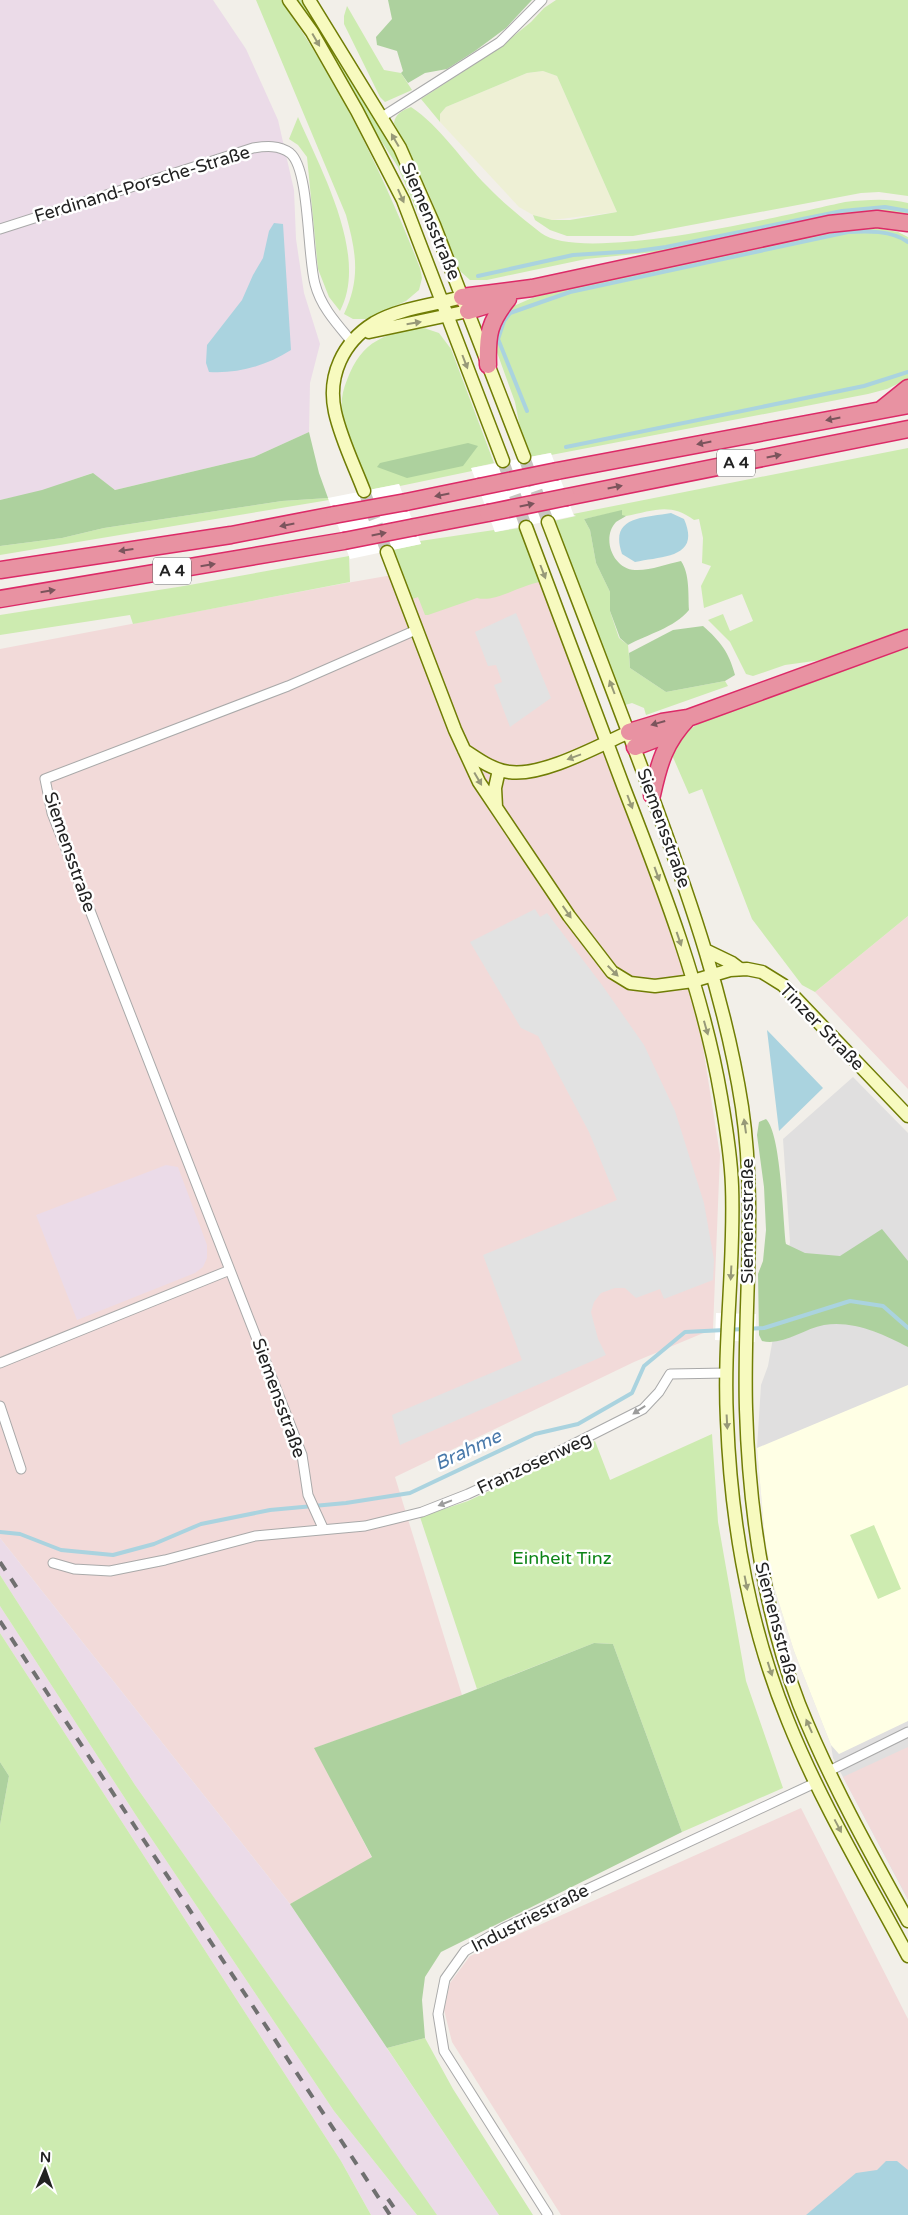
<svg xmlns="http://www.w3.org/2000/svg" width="908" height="2215" viewBox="0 0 908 2215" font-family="'Varela Round',sans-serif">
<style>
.residential{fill:#e0dfdf}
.commercial{fill:#f2dad9}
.industrial{fill:#ebdbe8}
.education{fill:#ffffe5}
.farmland{fill:#eef0d5}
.grass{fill:#cdebb0}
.forest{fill:#add19e}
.parking{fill:#e2e2e2}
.water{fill:#aad3df}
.pier{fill:#fff}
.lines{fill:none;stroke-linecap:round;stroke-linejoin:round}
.stream{stroke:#aad3df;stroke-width:4}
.secondary-tunnel{stroke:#c8c6c1;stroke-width:12;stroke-dasharray:12 6;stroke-linecap:butt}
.street-casing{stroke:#a9a9a9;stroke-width:11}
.secondary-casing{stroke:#707d05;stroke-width:15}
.highway-casing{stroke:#dc2a67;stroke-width:19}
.street{stroke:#fff;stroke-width:9}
.secondary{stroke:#f7fabf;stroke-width:12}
.highway{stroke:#e892a2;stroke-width:16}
.rail{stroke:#707070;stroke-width:4;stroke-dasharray:10 10;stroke-linecap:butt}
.highway-bridge-casing{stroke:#dc2a67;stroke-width:19;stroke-linecap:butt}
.highway-bridge{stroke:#e892a2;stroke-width:16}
.oneway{fill:#979978}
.oneway2{fill:#7b545c}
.oneway3{fill:#9c9c9c}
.labels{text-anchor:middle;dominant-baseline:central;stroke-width:5;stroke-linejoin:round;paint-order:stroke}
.shield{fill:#fff;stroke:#646464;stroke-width:1}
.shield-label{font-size:16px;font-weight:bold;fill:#222}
.street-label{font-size:18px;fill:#222;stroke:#fff}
.park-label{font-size:18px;fill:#0c8416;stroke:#fff}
.water-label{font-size:19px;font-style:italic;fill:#4a7aab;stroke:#fff}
</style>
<rect width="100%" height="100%" fill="#f2efe9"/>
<path class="residential" d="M853 1077 908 1133V1900L833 1758 831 1745 794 1651 774 1587 765 1539 757 1448 761 1385 768 1366 790 1242 783 1139Z"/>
<path class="commercial" d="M528 551 605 748 684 972 702 1041 720 1155 713 1329 634 1362 395 1477 462 1695 315 1748 372 1858 290 1904 0 1538V649L341 584Z
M908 916V1089L815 992Z
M908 1747V1899L843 1777Z
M801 1808 908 2019V2215H561L452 2042 444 2010 450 1983 470 1956Z"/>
<path class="industrial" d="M0 0H213L246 49 278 120 294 190 296 239 304 293 320 344 310 383 309 432 254 457 115 490 92 473 42 491 0 500Z
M166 1165 178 1167 207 1245V1258L203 1267 195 1273 77 1320 36 1215Z
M0 1538 290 1904 499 2215H437L430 2206 135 1785 0 1575Z
M0 1606 141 1823 334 2111 417 2215H371L341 2161 0 1633Z"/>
<path class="education" d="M908 1385V1721L839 1754 831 1745 794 1651 774 1587 765 1539 757 1448Z"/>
<path class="farmland" d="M543 71 557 76 617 212 552 220 533 215 519 207 440 122V114L446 107 527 73Z"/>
<path class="grass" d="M256 0H281C339 84 383 173 420 268L422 278 419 290 406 301 367 319H353L344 314C361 278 356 252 346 215Z
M297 0H301L309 11 390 142 421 210 417 211 398 167 376 133 340 69Z
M556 0H908V196L879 192 861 193 633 236H567L550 230 535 220 533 215 552 220H570L617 212 557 76 543 71 527 73 446 107 440 114V122L421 99 495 51 531 22 544 8Z
M347 6 384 70 401 73 412 90 385 102 380 97 344 24V16Z
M411 107C440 126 462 161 487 186 503 203 523 219 541 233 583 265 789 214 845 202 867 200 887 198 908 203V215C887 210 868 211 847 214L675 250 586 259 487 280H470L460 271 428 192 394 123C395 114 403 110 411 107Z
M298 117C321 170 369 256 340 311L329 297 318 269 307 157 298 145 289 139Z
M871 227 898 232 908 237V379L887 389 868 394 551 455 550 453 530 457 521 433 515 402 494 344 497 324 507 309 532 298 576 286 833 230Z
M424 328 439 333 451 349 494 463 472 468V471L400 486 399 484 369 490C361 466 349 442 343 417 340 404 342 392 347 380 362 340 385 333 424 328Z
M908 448V632L829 659 785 665 753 676 746 674 730 642 708 620 723 614 730 631 753 621 742 594 704 608 701 586 711 566 702 563 703 538 699 519 694 520C670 502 653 511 626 516H622V511L584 519 590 530 596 563 610 592V611L619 638 628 645 630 668 666 692 725 681 728 686 646 715 644 708 632 703 625 705 554 521 576 516 573 514Z
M328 498 329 500 0 555V546L62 538 104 528 282 501Z
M519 528 540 582C521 585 494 603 477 598L428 615H425L418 597 410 600 392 550 421 544 420 541 494 530 495 532Z
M349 556 350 582 133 624 130 615 0 635V615L184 586Z
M908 646V916L815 992 802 985 752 919 702 789 689 794 672 755C678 739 685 731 700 723Z
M712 1434 718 1522 746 1681 783 1788 682 1832 613 1644 594 1643 477 1689 420 1517 468 1501 595 1441 610 1480Z
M874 1525 901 1589 878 1599 850 1535Z
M0 1575 135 1785 437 2215H417L334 2111 141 1823 0 1606Z
M0 1633 341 2161 371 2215H0V1825L9 1776 0 1762Z
M425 2038 453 2089 533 2215H499L387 2048Z"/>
<path class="forest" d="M388 0H532L506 28 475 51 447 69 425 73 408 83 401 73 403 71 397 51 377 45 376 37 392 19Z
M309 432 319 473 328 498 282 501 104 528 62 538 0 546V500L42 490 93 473 115 490 254 457Z
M468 443 478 446 463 466 407 478 377 467 380 463Z
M622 510V515L626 516C623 518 619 520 616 522 601 538 613 569 635 570 649 571 667 564 681 561 690 574 688 595 689 610 674 628 648 634 628 645L620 638 610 611V592L596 563 590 530 584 519Z
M703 626C720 641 729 652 735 675L725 681 666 692 630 668 629 653 673 630Z
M766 1119C781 1133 783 1220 786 1244L805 1253 840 1256 882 1229 908 1261V1347C883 1334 853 1320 824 1325 803 1329 783 1346 762 1341L759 1335 758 1274 763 1261 766 1230 764 1187 757 1135 759 1122Z
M594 1643 613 1644 682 1832 441 1952 425 1977 422 2000 425 2038 387 2048 290 1904 372 1857 314 1748 462 1695Z
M0 1762 9 1776 0 1825Z"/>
<path class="parking" d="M516 613 551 698 510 727 494 685 502 682 496 665 488 666 475 632Z
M535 909 540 917 547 913 602 985 644 1045 675 1111 704 1203 714 1260 713 1280 664 1299 660 1289 636 1298 625 1288H615L601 1293 594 1302 591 1312 598 1339 606 1355 400 1445 392 1415 522 1360 483 1255 617 1200 589 1132 538 1036 521 1028 470 942Z"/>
<path class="water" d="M274 223 283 224 291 350C268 365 238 374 209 372L206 363 207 345 242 300 253 275 263 258 269 231Z
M671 513 684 519C701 558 663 556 635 562L622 554C609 516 643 518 671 513Z
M767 1030 823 1088 779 1131Z
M886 2161H897L908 2170V2215H806L856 2173 877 2170Z"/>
<path class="pier" d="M551 453 574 516 495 532 471 468Z
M399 484 421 544 350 559 328 498Z
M716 1313 756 1314 755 1342 715 1340Z"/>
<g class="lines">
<path class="stream" d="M478 276 573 255 637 251 666 247 842 211 885 207 908 211
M527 411 498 339 504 321 510 313 570 292 848 232C867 231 891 230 908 242
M566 447 864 386 908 372
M0 1532 20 1534 61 1550 113 1555 154 1544 201 1524 270 1510 346 1503 410 1493 535 1434 578 1424 632 1393 644 1366 685 1332 764 1328 850 1301 883 1306 908 1328"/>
<path class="secondary-tunnel" d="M524 457 548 522
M503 461 526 527
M364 491 387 552"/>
<g class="street-casing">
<path id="street" d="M382 117 500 42 542 0
M0 229 253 148C266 146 279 145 290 153 310 169 307 256 315 284 321 307 337 324 352 342
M0 1363 230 1270
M0 1406 21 1469
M323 1528 308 1495 302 1455 52 813 45 779 288 686 416 630
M53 1563 74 1569 110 1571 165 1560 255 1536 365 1526 422 1512 468 1494 552 1455 643 1409 659 1392 670 1374 727 1373
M829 1771 908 1732
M548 2215 444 2051 438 2014 445 1979 465 1951 504 1928 815 1783"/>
</g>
<g class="secondary-casing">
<path id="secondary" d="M289 0 312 32 357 111 403 200 503 461
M309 0 400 148 434 225 524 457
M369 332 468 311
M364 491C354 465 341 439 335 412 327 376 343 342 374 323 400 308 434 305 462 297
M548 522C584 616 620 709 655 804 691 902 726 1003 742 1107 757 1208 743 1308 746 1409 749 1509 763 1610 799 1704 829 1779 869 1851 908 1921
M526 527C559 614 591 701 624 788 663 888 703 991 721 1097 726 1126 731 1156 732 1186 735 1264 723 1342 727 1420 731 1523 749 1626 788 1721 821 1803 867 1879 908 1956
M387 552 455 730 479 782 569 916 612 972 630 983 655 986 693 981 730 970 747 969 762 972 783 985 908 1116
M464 750C478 759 492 770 509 772 542 777 598 746 629 732
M496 807 495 788 499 770
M705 950 732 963 740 969"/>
</g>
<g class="highway-casing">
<path id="highway" d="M462 297 532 288 829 224 877 219 908 223
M468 311 504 300
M488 365C487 335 489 322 508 299
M882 409 908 388
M557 471 908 405
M567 497 908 429
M406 502 479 487
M415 527 488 513
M0 570 231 535 334 515
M0 599 344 541
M629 732 662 722 688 718 908 638
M635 747 674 732
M652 795C659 763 665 742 688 718"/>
</g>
<use href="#street" class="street"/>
<use href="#secondary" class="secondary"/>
<use href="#highway" class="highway"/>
<path class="rail" d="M0 1562 21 1594
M0 1621 390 2215
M388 2199 399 2215"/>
<g class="highway-bridge-casing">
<path id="highway-bridge" d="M479 487 557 471
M488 513 567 497
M334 515 406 502
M344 541 415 527"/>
</g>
<use href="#highway-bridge" class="highway-bridge"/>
</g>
<defs><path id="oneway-solid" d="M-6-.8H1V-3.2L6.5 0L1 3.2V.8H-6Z" transform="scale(1.25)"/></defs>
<g class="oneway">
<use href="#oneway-solid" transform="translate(316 40) rotate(60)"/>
<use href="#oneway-solid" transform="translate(395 140) rotate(-120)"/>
<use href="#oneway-solid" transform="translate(401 196) rotate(66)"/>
<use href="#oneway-solid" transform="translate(414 323) rotate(-9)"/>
<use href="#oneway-solid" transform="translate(465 362) rotate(69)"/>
<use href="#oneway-solid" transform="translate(543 572) rotate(69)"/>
<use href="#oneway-solid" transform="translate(612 687) rotate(-111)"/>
<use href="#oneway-solid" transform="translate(574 757) rotate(160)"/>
<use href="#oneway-solid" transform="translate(478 779) rotate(60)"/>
<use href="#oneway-solid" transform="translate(630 802) rotate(69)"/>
<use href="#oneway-solid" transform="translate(657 874) rotate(70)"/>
<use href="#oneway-solid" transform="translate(567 912) rotate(55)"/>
<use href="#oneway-solid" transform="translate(679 939) rotate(71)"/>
<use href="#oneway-solid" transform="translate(613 971) rotate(45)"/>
<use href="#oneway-solid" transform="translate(706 1028) rotate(74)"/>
<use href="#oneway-solid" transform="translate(745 1126) rotate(-98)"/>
<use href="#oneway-solid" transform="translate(731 1273) rotate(93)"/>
<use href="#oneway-solid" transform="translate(727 1422) rotate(87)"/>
<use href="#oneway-solid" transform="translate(746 1583) rotate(79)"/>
<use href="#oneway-solid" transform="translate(770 1669) rotate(72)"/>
<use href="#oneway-solid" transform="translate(809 1726) rotate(-114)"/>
<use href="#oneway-solid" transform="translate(838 1826) rotate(62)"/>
</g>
<g class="oneway2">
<use href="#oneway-solid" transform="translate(833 419) rotate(169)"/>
<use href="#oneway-solid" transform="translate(704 443) rotate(169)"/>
<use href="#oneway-solid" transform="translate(774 456) rotate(-11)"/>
<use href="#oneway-solid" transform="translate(615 487) rotate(-11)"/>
<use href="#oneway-solid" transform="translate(442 495) rotate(169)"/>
<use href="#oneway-solid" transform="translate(527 505) rotate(-12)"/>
<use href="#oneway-solid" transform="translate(287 525) rotate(169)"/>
<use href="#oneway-solid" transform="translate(379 534) rotate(-11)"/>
<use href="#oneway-solid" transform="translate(126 550) rotate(172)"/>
<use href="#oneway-solid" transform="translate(208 565) rotate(-9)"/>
<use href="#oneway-solid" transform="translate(48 591) rotate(-9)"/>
<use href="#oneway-solid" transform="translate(658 723) rotate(164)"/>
</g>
<g class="oneway3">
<use href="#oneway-solid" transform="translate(639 1410) rotate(147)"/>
<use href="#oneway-solid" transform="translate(445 1503) rotate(159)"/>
</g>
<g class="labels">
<g class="shield">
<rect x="717" y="449.5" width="38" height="27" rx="4"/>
<rect x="153" y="557.5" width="38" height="27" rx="4"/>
</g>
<g class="shield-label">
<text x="736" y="463">A 4</text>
<text x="172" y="571">A 4</text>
</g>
<g class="street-label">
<text transform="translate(142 184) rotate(-17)">Ferdinand-Porsche-Straße</text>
<text transform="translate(431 221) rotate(67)">Siemensstraße</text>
<text transform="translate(664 828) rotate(70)">Siemensstraße</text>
<text transform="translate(70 852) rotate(71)">Siemensstraße</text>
<text transform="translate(822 1027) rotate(46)">Tinzer Straße</text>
<text transform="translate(747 1221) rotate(-90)">Siemensstraße</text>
<text transform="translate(279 1398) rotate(70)">Siemensstraße</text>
<text transform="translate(534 1463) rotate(-25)">Franzosenweg</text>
<text transform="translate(777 1623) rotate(75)">Siemensstraße</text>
<text transform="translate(530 1918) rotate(-27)">Industriestraße</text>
</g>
<g class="park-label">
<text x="562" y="1558">Einheit Tinz</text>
</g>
<g class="water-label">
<text transform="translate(468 1450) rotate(-25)">Brahme</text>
</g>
</g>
<g transform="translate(45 2170) rotate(2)" stroke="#ffffff" stroke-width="4" paint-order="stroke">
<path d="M0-4L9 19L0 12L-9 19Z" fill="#222222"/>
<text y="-8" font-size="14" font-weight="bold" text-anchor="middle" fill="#222222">N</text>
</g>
</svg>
